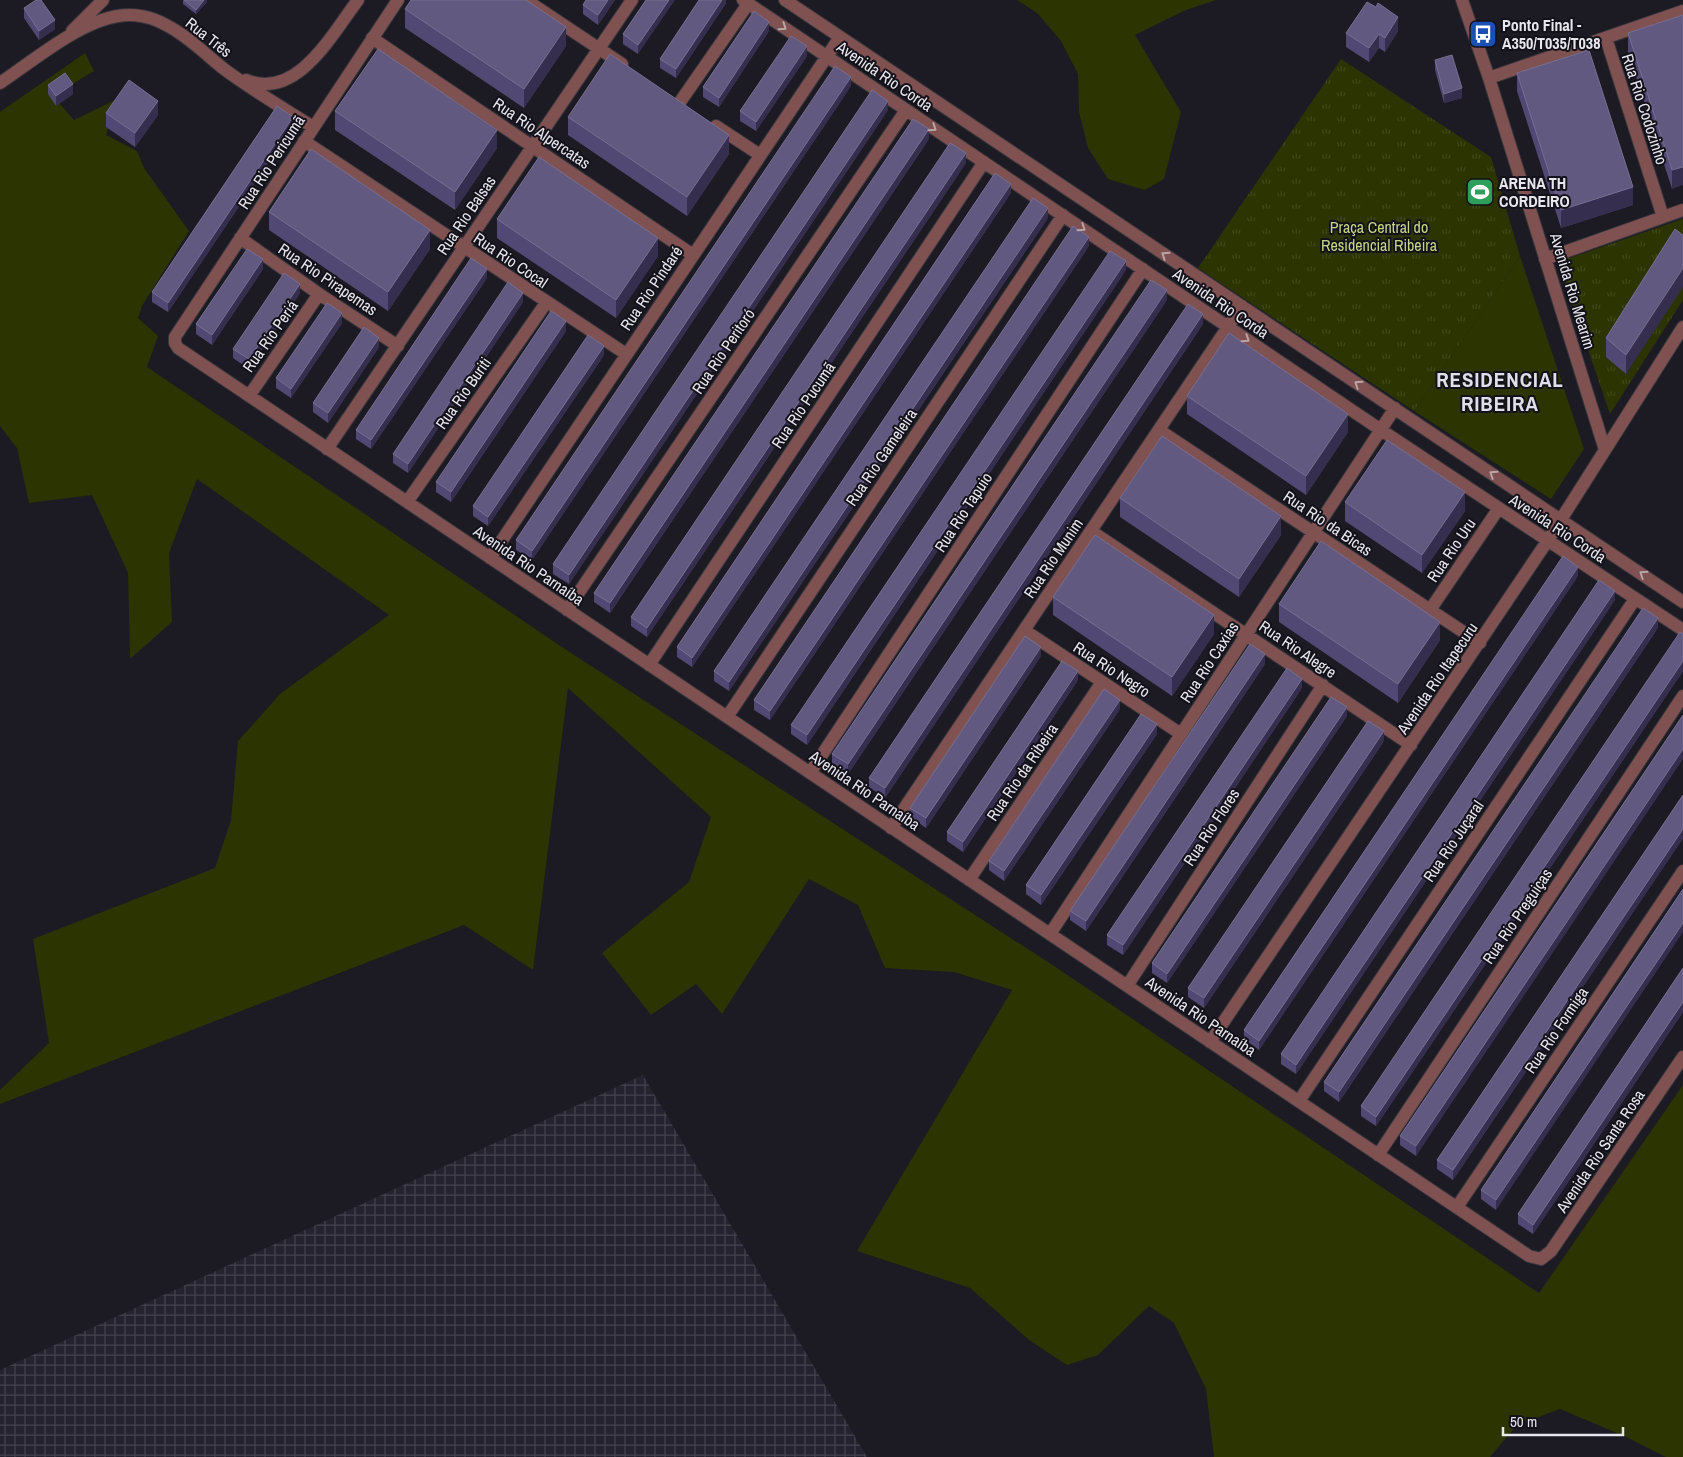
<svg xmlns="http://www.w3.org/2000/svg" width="1683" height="1457" viewBox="0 0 1683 1457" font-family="'Archivo Narrow',sans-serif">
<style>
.industrial{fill:url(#industrial-grid)}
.grass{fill:#2c3401}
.park{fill:url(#park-tufts)}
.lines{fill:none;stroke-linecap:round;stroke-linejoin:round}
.minor-casing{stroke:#39373e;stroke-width:14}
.minor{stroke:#7f5151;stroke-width:12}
.wall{fill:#524874}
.shaded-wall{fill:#362e4e}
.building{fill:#625981;stroke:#776f92}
.oneway{stroke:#b9a4a7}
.labels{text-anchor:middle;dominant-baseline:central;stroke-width:4;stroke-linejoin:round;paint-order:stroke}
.poi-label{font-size:16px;font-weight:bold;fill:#e8e7ed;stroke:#131119;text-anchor:start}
.street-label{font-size:16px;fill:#e8e7ed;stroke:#131119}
.park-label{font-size:16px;fill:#c4d684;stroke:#131119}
.district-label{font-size:21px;font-weight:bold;letter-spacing:1px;fill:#e0dee9;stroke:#131119}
</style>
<defs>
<pattern id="industrial-grid" width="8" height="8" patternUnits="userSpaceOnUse" patternTransform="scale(1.25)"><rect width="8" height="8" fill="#252330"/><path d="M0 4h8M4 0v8" fill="none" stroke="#45434e"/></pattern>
<pattern id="park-tufts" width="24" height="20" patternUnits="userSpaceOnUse" patternTransform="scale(1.25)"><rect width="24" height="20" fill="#2c3401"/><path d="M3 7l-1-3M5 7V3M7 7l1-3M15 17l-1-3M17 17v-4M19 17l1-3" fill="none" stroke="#40481a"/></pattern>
</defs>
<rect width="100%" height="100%" fill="#1c1a22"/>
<path class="industrial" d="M643 1075 867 1457H0V1370Z"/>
<path class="grass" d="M1017 0H1216L1186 10 1135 35 1181 112 1164 179 1145 190 1108 179 1088 148 1079 112 1078 74 1061 41 1037 13Z
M85 53 94 71 53 96 74 120 117 99 106 135 137 151 144 168 189 231 142 306 138 318 158 336 147 367 565 649 1054 966 1539 1293 1683 1085V1457H1666L1624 1436 1560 1409 1517 1425 1490 1457H1214L1206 1389 1174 1323 1149 1306 1098 1355 1067 1365 1029 1340 970 1288 857 1251 1012 990 954 972 885 968 858 905 809 879 722 1014 696 984 651 1015 602 953 689 882 711 817 568 688 533 970 464 925 0 1104V1090L49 1043 33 939 215 868 231 820 238 741 281 693 389 615 197 479 169 553 172 622 130 659 128 573 92 495 29 503 17 448 0 426V112Z
M1520 256 1584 449 1551 499 1414 411Z"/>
<path class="park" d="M1341 59 1491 157 1520 256 1414 411 1198 268Z
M1683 219V300L1610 414 1558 262Z"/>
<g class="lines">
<g class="minor-casing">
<path id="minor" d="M398 0 175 337V343L178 348 1529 1256 1541 1259 1551 1251 1683 1057
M526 0 622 64
M743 0 1381 430 1683 630
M785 0 1683 602
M1462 0 1489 78 1605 450
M72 31 103 0
M372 38 693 255
M1606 38 1663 217
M1489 78 1683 11
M246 80C297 101 332 34 358 0
M0 83C33 61 79 22 118 16 134 13 152 17 166 25 188 36 205 54 224 69 252 90 283 108 313 127
M680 102 748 4
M716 126 760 155
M304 141 626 354
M240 238 319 294 398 346
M1545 259 1683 210
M249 396 319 294
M1159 430 1480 643
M327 449 632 0
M407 502 546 303
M1091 531 1411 745
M490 558 840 37
M567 610 906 110
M1430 610 1499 508
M1024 630 1181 734
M649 665 984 162
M727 717 1063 215
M810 773 1143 269
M891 828 1242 306
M969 880 1102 682
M1050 934 1395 408
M1127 986 1323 685
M1210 1042 1548 540 1683 327
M1299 1101 1635 599
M1378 1155 1683 696
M1457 1207 1683 871"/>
</g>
<use href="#minor" class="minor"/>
</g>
<path class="wall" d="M183 0H207V2L196 14 183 4Z
M586 0H615L598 25 583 14V5Z
M646 0 638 54 623 44V34Z
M726 0V3L676 78 660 68V59Z
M24 8 55 29 39 40 24 18Z
M405 9 566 46 524 108 405 28Z
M1683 15 1672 189 1628 52V33Z
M769 31 719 107 703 97V87Z
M1398 31 1385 52 1379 48 1369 62 1346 47V33Z
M807 56 756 131 740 121V111Z
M1435 60 1462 98 1444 103 1435 70Z
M1517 73 1633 205 1561 228 1517 91Z
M48 85 73 94 56 106 48 94Z
M851 86 532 560 516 550V540Z
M888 110 569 584 553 574V564Z
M335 111 497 148 455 210 335 130Z
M106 113 158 115 135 147 106 127Z
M568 117 729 154 687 216 568 135Z
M293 126 168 312 152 302V292Z
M929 139 610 613 594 602V593Z
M966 163 647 637 631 626V617Z
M1011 193 692 667 677 657V647Z
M269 212 430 249 388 311 269 230Z
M1048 218 729 691 714 681V671Z
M497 219 658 256 616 318 497 238Z
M1675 229 1626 374 1606 357V338Z
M1089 246 770 720 754 710V700Z
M263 269 212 345 196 334V324Z
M1126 270 807 745 791 734V725Z
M487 278 371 449 356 439V430Z
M300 293 249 369 233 358V349Z
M1167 300 848 774 832 763V754Z
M523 302 408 473 393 463V454Z
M342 323 291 398 276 388V378Z
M1203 324 885 798 869 787V778Z
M566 331 451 502 436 492V482Z
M379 347 328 423 313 412V403Z
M604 355 488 526 473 516V506Z
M1187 396 1348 432 1306 495 1187 414Z
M1120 498 1281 535 1239 597 1120 517Z
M1345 502 1465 511 1422 573 1345 521Z
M1578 576 1259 1050 1244 1039V1030Z
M1053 597 1214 634 1172 696 1053 615Z
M1615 600 1296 1074 1281 1064V1054Z
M1279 604 1440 640 1398 703 1279 622Z
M1658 628 1339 1102 1324 1091V1082Z
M1683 634V671L1376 1126 1361 1116V1106Z
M1041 656 926 828 910 817V808Z
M1265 664 1086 931 1070 920V911Z
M1078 680 963 852 947 841V832Z
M1302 688 1123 955 1107 945V935Z
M1120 709 1004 881 989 870V861Z
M1683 715 1416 1156 1400 1145V1136Z
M1347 716 1167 983 1152 973V963Z
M1157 734 1041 905 1026 894V885Z
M1384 741 1204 1008 1188 997V988Z
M1683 795V838L1453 1180 1437 1169V1160Z
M1683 889 1496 1210 1481 1199V1190Z
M1683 968V1012L1533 1234 1518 1224V1214Z"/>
<path class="shaded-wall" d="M204 0H207V2L196 14V10Z
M608 0H615L598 25V15Z
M669 0H675L638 54V45Z
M722 0H726V3L676 78V69Z
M1398 17V31L1385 52V38Z
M55 20V29L39 40V31Z
M769 22V31L719 107V98Z
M566 27V46L524 108V89Z
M1379 34V48L1369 62V48Z
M807 46V56L756 131V122Z
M851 77V86L532 560V551Z
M73 84V94L56 106V96Z
M1462 88V98L1444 103V94Z
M158 101V115L135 147V133Z
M888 101V110L569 584V575Z
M293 117V126L168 312V303Z
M929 129V139L610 613V603Z
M497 130V148L455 210V192Z
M729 135V154L687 216V197Z
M966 153V163L647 637V628Z
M1683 167V185L1672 189V170Z
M1011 184V193L692 667V658Z
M1633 187V205L1561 228V210Z
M1048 208V218L729 691V682Z
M430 230V249L388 311V292Z
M1089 237V246L770 720V711Z
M658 238V256L616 318V300Z
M263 259V269L212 345V335Z
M1126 261V270L807 745V735Z
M1683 268V287L1626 374V355Z
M487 269V278L371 449V440Z
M300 284V293L249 369V359Z
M1167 290V300L848 774V764Z
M523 293V302L408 473V464Z
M342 313V323L291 398V389Z
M1203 314V324L885 798V788Z
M566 321V331L451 502V492Z
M379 338V347L328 423V413Z
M604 346V355L488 526V517Z
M1348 414V432L1306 495V476Z
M1465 492V511L1422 573V555Z
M1281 516V535L1239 597V579Z
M1578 567V576L1259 1050V1041Z
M1615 591V600L1296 1074V1065Z
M1214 615V634L1172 696V677Z
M1658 618V628L1339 1102V1092Z
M1440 622V640L1398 703V684Z
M1041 647V656L926 828V818Z
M1265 654V664L1086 931V921Z
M1683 661V671L1376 1126V1117Z
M1078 671V680L963 852V842Z
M1302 679V688L1123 955V945Z
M1120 700V709L1004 881V871Z
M1347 707V716L1167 983V974Z
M1157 724V734L1041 905V895Z
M1384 731V741L1204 1008V998Z
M1683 749V759L1416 1156V1146Z
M1683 829V838L1453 1180V1170Z
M1683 923V932L1496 1210V1200Z
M1683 1002V1012L1533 1234V1225Z"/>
<path class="building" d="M36 0H41L55 20 39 31 24 8Z
M184 0H204L196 10Z
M411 0H526L566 27 524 89 405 9Z
M586 0H608L598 15 583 5Z
M646 0H669L638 45 623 34Z
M699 0H722L676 69 660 59Z
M1367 2 1376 7 1378 3 1398 17 1385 38 1379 34 1369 48 1346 33Z
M754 11 769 22 719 98 703 87Z
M1683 15V167L1672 170 1628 33Z
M791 36 807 46 756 122 740 111Z
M378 49 497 130 455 192 335 111Z
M1589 50 1633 187 1561 210 1517 73Z
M610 54 729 135 687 197 568 117Z
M1452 55 1462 88 1444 94 1435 60Z
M835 66 851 77 532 551 516 540Z
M65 73 73 84 56 96 48 85Z
M129 80 158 101 135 133 106 113Z
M872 90 888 101 569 575 553 564Z
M277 106 293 117 168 303 152 292Z
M913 119 929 129 610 603 594 593Z
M950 143 966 153 647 628 631 617Z
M311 149 430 230 388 292 269 212Z
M539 157 658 238 616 300 497 219Z
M995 173 1011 184 692 658 677 647Z
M1033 198 1048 208 729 682 714 671Z
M1073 226 1089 237 770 711 754 700Z
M1675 229 1683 235V268L1626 355 1606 338Z
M247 249 263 259 212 335 196 324Z
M1110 251 1126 261 807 735 791 725Z
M471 258 487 269 371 440 356 430Z
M284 273 300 284 249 359 233 349Z
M1151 280 1167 290 848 764 832 754Z
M508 282 523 293 408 464 393 454Z
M327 303 342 313 291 389 276 378Z
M1188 304 1203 314 885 788 869 778Z
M551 311 566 321 451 492 436 482Z
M364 327 379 338 328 413 313 403Z
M1229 333 1348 414 1306 476 1187 396Z
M588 335 604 346 488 517 473 506Z
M1162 436 1281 516 1239 579 1120 498Z
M1387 440 1465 492 1422 555 1345 502Z
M1095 535 1214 615 1172 677 1053 597Z
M1321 541 1440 622 1398 684 1279 604Z
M1563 556 1578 567 1259 1041 1244 1030Z
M1599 580 1615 591 1296 1065 1281 1054Z
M1643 608 1658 618 1339 1092 1324 1082Z
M1680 632 1683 634V661L1376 1117 1361 1106Z
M1025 636 1041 647 926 818 910 808Z
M1250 644 1265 654 1086 921 1070 911Z
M1062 661 1078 671 963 842 947 832Z
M1287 668 1302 679 1123 945 1107 935Z
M1104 689 1120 700 1004 871 989 861Z
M1331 697 1347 707 1167 974 1152 963Z
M1141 714 1157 724 1041 895 1026 885Z
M1683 715V749L1416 1146 1400 1136Z
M1368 721 1384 731 1204 998 1188 988Z
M1683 795V829L1453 1170 1437 1160Z
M1683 889V923L1496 1200 1481 1190Z
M1683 968V1002L1533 1225 1518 1214Z"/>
<defs><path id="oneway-chevron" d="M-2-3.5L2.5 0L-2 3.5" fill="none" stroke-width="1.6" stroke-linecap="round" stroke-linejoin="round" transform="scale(1.25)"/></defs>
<g class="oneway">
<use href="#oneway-chevron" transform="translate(783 27) rotate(34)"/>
<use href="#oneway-chevron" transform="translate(933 128) rotate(34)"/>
<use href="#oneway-chevron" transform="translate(1082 228) rotate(34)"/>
<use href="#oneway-chevron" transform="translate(1165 255) rotate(-146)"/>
<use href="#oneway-chevron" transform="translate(1246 339) rotate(34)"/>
<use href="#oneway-chevron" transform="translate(1358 384) rotate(-146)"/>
<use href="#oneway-chevron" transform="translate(1493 474) rotate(-146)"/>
<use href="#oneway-chevron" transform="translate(1643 574) rotate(-146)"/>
</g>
<defs>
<g id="bus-square" transform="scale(1.4375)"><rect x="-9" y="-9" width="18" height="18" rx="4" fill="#1a4fb4" stroke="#131119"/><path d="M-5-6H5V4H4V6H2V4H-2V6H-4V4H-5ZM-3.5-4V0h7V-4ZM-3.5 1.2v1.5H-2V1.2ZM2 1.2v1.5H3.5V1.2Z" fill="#fff"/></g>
<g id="stadium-square" transform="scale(1.4375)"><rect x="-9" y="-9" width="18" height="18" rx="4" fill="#2e9e5b" stroke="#131119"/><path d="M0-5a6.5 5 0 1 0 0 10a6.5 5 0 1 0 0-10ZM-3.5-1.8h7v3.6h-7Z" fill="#fff"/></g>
</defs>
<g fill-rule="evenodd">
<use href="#bus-square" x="1483" y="34"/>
<use href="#stadium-square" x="1480" y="192"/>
</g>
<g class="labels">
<g class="poi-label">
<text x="1502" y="25">Ponto Final -<tspan x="1502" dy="18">A350/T035/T038</tspan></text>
<text x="1499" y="183">ARENA TH<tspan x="1499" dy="18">CORDEIRO</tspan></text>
</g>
<g class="street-label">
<text transform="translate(209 37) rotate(38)">Rua Três</text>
<text transform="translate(885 76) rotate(34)">Avenida Rio Corda</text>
<text transform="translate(1645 109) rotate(72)">Rua Rio Codozinho</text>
<text transform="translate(542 133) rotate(34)">Rua Rio Alpercatas</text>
<text transform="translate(271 162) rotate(-57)">Rua Rio Pericumã</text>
<text transform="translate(466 215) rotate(-56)">Rua Rio Balsas</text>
<text transform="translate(511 260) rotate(34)">Rua Rio Cocal</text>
<text transform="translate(328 279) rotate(34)">Rua Rio Pirapemas</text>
<text transform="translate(651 288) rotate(-56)">Rua Rio Pindaré</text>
<text transform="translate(1573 291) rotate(73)">Avenida Rio Mearim</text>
<text transform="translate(1221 303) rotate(34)">Avenida Rio Corda</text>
<text transform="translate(270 336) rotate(-55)">Rua Rio Periá</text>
<text transform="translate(723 351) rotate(-56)">Rua Rio Peritoró</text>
<text transform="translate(463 393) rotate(-55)">Rua Rio Buriti</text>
<text transform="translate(803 405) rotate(-56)">Rua Rio Pucumã</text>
<text transform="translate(881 457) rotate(-56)">Rua Rio Gameleira</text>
<text transform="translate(963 512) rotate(-57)">Rua Rio Tapuio</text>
<text transform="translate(1328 523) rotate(34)">Rua Rio da Bicas</text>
<text transform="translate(1558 528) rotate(33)">Avenida Rio Corda</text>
<text transform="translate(1451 550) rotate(-56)">Rua Rio Uru</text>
<text transform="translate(1053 558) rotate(-56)">Rua Rio Munim</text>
<text transform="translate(529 565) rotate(34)">Avenida Rio Parnaíba</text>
<text transform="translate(1298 649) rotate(34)">Rua Rio Alegre</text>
<text transform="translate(1209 662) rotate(-57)">Rua Rio Caxias</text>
<text transform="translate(1112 669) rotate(33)">Rua Rio Negro</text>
<text transform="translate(1437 678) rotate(-56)">Avenida Rio Itapecuru</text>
<text transform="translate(1022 772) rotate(-56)">Rua Rio da Ribeira</text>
<text transform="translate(865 790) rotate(34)">Avenida Rio Parnaíba</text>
<text transform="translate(1211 827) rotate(-57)">Rua Rio Flores</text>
<text transform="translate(1453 841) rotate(-56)">Rua Rio Juçaral</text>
<text transform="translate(1517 916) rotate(-56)">Rua Rio Preguiças</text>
<text transform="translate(1201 1016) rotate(34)">Avenida Rio Parnaíba</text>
<text transform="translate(1556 1030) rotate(-56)">Rua Rio Formiga</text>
<text transform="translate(1600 1151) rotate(-56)">Avenida Rio Santa Rosa</text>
</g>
<g class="park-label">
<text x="1379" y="227">Praça Central do<tspan x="1379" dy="18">Residencial Ribeira</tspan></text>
</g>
<g class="district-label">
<text x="1500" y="379">RESIDENCIAL<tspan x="1500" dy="24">RIBEIRA</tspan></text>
</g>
</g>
<path d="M1503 1427v8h120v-8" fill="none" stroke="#e8e7ed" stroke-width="2.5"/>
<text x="1510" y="1427" font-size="15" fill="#e8e7ed" stroke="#131119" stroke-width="4" paint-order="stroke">50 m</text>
</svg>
